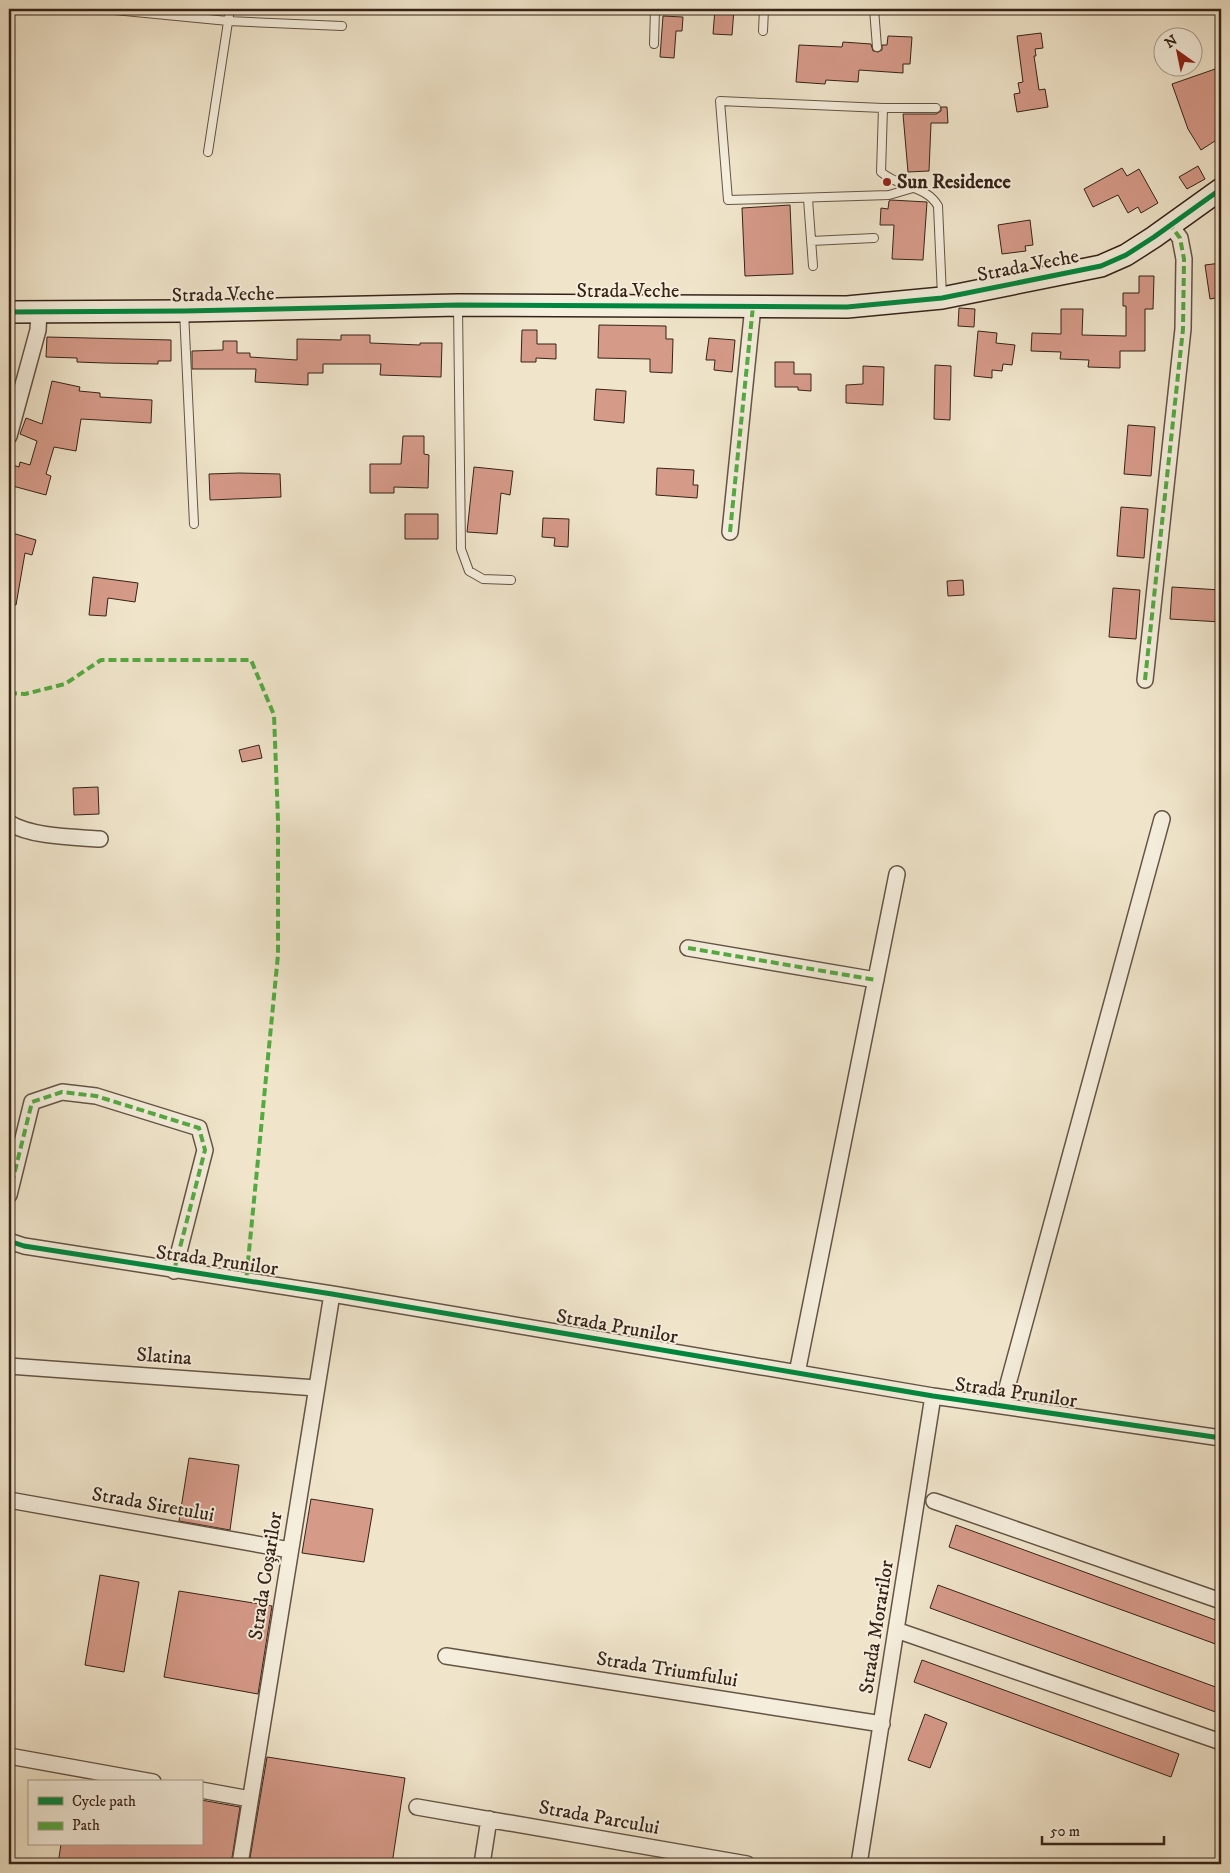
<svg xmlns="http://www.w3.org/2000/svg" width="1230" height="1873" viewBox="0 0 1230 1873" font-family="'IM FELL DW Pica',serif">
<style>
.building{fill:#d69a89;stroke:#352318}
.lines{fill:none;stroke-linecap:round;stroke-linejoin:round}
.lane-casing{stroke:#645445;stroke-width:10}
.street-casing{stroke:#645445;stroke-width:18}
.secondary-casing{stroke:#352318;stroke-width:24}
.lane{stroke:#f5eedd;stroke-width:8}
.street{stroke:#f5eedd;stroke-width:15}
.secondary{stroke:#f5eedd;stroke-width:21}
.quiet{stroke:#54aa42;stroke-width:4;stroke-dasharray:8 4;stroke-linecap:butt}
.cycleway-casing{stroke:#f5eedd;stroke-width:8}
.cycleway{stroke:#00873e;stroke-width:5}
.poi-dot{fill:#8f2418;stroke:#f5eedd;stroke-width:2}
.labels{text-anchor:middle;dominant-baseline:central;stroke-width:4;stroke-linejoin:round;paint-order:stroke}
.poi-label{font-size:20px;font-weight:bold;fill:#352318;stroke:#f5eedd;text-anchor:start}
.street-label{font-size:20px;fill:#352318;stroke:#f5eedd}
</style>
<rect width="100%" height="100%" fill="#f0e5cb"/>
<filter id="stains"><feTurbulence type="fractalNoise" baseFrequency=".004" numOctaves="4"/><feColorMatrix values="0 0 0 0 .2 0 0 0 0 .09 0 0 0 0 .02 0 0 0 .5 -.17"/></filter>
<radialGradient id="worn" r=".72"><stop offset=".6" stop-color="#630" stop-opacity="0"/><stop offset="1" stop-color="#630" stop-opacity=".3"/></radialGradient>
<path class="building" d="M715 9H734L732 35 713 34Z
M663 16 683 17 682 31H676L674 58 660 57Z
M1041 33 1043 48 1035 49 1036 56H1034L1039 90 1045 89 1048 107 1017 112 1014 94 1020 93 1018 83 1023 82 1017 36Z
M888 36 912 37 910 64H903V73L859 70 858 82 826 80 825 84 796 82 799 45 842 47 843 42 871 44 873 51 878 52 882 50V45H887Z
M1221 67V137L1201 150 1188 129 1172 84Z
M941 107H947L948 123H931L929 171 908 172 903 114H936L941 111Z
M1198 166 1205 179 1187 189 1179 177Z
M1122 168 1127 176 1139 169 1158 203 1141 213 1138 207 1128 213 1118 195 1093 207 1084 189Z
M891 200 927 202 923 260 892 259 894 225H880L881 208 888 209 889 201Z
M790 205 793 274 745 276 742 208Z
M1030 220 1033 245 1025 246 1026 251 1002 254 998 225Z
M1221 263V297L1210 299 1205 265Z
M1139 276H1154L1153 309H1145V351H1120V368L1088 367 1089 360 1060 359 1061 352 1031 351 1032 333 1061 334V309H1083L1082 335 1126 336V306H1123V293H1139Z
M959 308 975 309 974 327 958 326Z
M599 325 666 326V339H673L672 373 650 372V359L598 358Z
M522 330H537V344H556V359L536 358V362H521Z
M978 331 997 333 996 343 1015 345 1012 365 1003 364 1002 371 992 370V378L974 376Z
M341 335H370V343L420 345V343H442L441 377 380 375 381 364H323V373H308V385L255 382 256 369H192V351L223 350V341H237V353H250V357L297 360V339L341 340Z
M47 337 171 340V361H158V364L104 363 77 362V358L46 357Z
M709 338 735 340 732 372 714 370 715 360H706Z
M775 362H794V374H811V391L798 390V387H775Z
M935 365 951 366 950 420 934 419Z
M863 366 884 367 883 405 846 403V385L863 384Z
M52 381 80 387 79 391 100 393V397L152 400 151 423 81 419 76 451 54 447 46 474 51 476 46 495 9 485V479L13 465 19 467 20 462 30 465 37 441 20 434 26 418 42 424Z
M596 389 626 391 624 423 594 420Z
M1128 425 1155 427 1151 476 1124 474Z
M403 436H424V454L429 455 428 488 394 487V493H370V464H401Z
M474 467 513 471 510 495 501 493 497 534 467 532Z
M657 468 694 470 693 485H698L697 498 656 495Z
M239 473 280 474 281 497 210 500 209 474Z
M1121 507 1148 509 1144 558 1117 556Z
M405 514H438V539H405Z
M543 518 569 519 568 547 554 546 555 538 542 537Z
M9 532 36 540 32 555 25 553 16 605 9 604Z
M93 577 138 583 135 602 108 598 106 616 89 615Z
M963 580 964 595 948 596 947 581Z
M1172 587 1221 590V622L1170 619Z
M1113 588 1140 590 1136 639 1109 637Z
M259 745 262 758 242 762 239 750Z
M98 787 99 814 74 815 73 788Z
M189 1458 239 1465 230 1530 179 1521Z
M311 1499 373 1509 364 1562 302 1553Z
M956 1525 1221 1622V1646L949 1547Z
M100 1575 139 1582 124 1672 85 1665Z
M938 1585 1221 1689V1714L930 1608Z
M179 1591 272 1606 258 1694 164 1677Z
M922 1660 1179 1754 1171 1777 914 1682Z
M925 1714 947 1723 930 1768 908 1760Z
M267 1757 405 1778 392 1864H249Z
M201 1800 240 1807 231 1864H58L61 1844H201Z"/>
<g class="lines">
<g class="lane-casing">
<path id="lane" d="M104 9 228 21 342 26
M874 9 877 47
M763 31 764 9
M654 44 655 9
M883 108 881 172C899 188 926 185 938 206L942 296
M208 152 230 9
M913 188 889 195 728 200 720 101 883 108H936
M808 199 813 266
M811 241 874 238
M458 307 461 549 469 571 483 579 511 580
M184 311 194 524"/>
</g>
<g class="street-casing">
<path id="street" d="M9 436 38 330 39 312
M730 532 753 306
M1145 680 1183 329 1184 259 1180 238 1171 226
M9 823C32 837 73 837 100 839
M688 948 876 980
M9 1195 32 1102 62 1092 96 1096 199 1128 205 1150 174 1271
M9 1241 24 1246 332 1294 933 1396 1221 1438
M9 1366 316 1388
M797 1373 897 874
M1002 1406 1162 819
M9 1500 290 1550
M934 1501 1221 1601
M896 1630 1221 1742
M446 1656 882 1724
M9 1756 153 1782
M201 1790 250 1799
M417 1807 747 1864
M240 1864 332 1294
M482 1864 489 1819
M859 1864 933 1396"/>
</g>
<g class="secondary-casing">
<path id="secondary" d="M9 312 184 311 458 305 847 307 942 298 1101 266 1126 255 1154 237 1221 189"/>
</g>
<use href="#lane" class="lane"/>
<use href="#street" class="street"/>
<use href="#secondary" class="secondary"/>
<path class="quiet" d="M730 532 753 306
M1145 680 1183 329 1184 259 1180 238 1171 226
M9 693 25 694 65 684 101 660H251L274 715 278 820V955L246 1282
M688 948 876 980
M9 1195 32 1102 62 1092 96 1096 199 1128 205 1150 174 1271"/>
<g class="cycleway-casing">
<path id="cycleway" d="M9 312 184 311 458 305 847 307 942 298 1101 266 1126 255 1154 237 1221 189
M9 1241 24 1246 332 1294 933 1396 1221 1438"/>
</g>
<use href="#cycleway" class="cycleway"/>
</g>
<circle class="poi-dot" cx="887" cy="182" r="5"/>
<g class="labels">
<g class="poi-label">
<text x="897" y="182">Sun Residence</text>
</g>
<g class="street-label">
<text transform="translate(1028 266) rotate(-11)">Strada Veche</text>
<text x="628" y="291">Strada Veche</text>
<text transform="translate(223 295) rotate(-1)">Strada Veche</text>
<text transform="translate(217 1261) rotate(8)">Strada Prunilor</text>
<text transform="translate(617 1327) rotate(10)">Strada Prunilor</text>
<text transform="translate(164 1357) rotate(4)">Slatina</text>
<text transform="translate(1016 1393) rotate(8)">Strada Prunilor</text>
<text transform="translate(153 1505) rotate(10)">Strada Siretului</text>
<text transform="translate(266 1576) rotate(-81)">Strada Coșarilor</text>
<text transform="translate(877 1627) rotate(-81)">Strada Morarilor</text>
<text transform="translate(667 1670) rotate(9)">Strada Triumfului</text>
<text transform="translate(599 1818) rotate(10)">Strada Parcului</text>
</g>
</g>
<rect width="1230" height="1873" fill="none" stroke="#f0e5cb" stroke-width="30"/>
<rect x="10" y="10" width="1210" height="1853" fill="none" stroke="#352318" stroke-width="2.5"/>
<rect x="15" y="15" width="1200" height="1843" fill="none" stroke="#352318"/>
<rect x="28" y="1780" width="175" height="65" fill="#f5eedd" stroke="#a89d8e"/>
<rect x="38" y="1797" width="25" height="8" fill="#00873e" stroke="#a89d8e"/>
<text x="72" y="1806" font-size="15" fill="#352318">Cycle path</text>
<rect x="38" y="1822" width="25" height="8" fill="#54aa42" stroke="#a89d8e"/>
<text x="72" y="1830" font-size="15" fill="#352318">Path</text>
<g transform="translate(1178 52) rotate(327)"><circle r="24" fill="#f5eedd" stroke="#a89d8e"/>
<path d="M0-4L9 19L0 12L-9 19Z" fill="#8f2418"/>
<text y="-8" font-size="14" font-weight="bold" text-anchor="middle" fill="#352318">N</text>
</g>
<path d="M1042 1836v8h122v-8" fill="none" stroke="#352318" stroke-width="2.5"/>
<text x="1050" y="1836" font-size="15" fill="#352318" stroke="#f5eedd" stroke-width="4" paint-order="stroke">50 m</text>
<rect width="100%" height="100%" filter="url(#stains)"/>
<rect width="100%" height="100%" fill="url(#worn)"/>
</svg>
